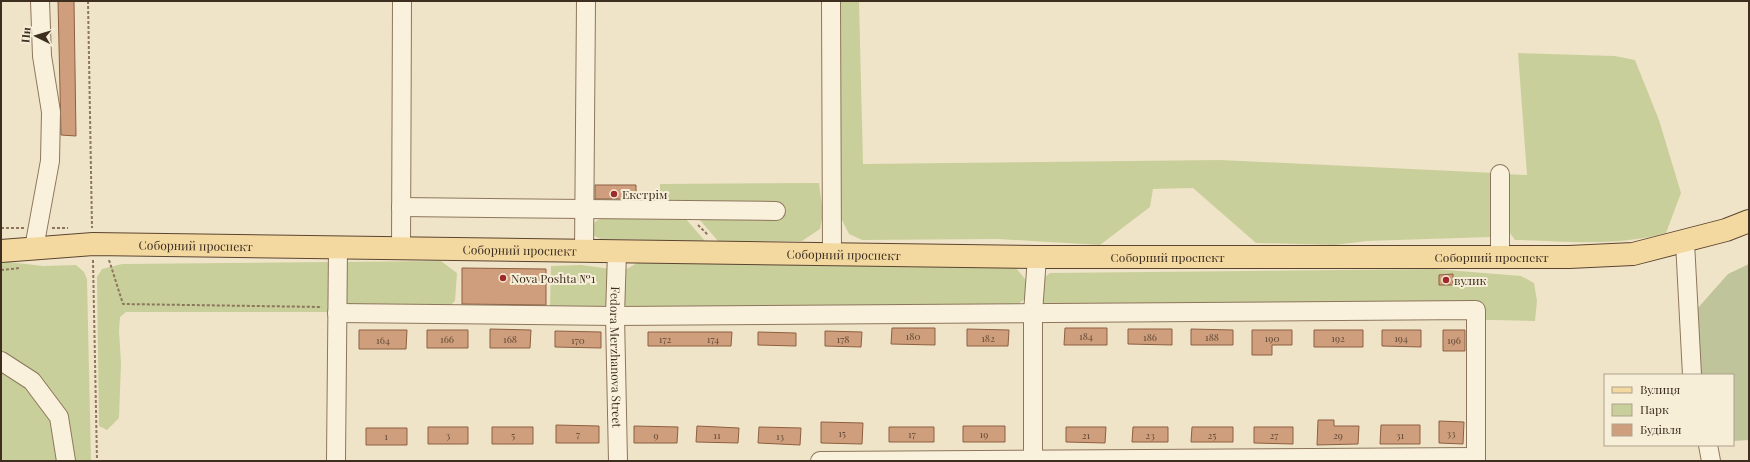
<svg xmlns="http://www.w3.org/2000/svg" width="1750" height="462" viewBox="0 0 1750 462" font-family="'Playfair Display',serif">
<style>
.green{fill:#c9cf9b}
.cemetery{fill:#bfc49a}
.building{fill:#cf9f7d;stroke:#8d5f41}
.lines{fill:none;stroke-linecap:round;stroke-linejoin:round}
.minor-casing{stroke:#8d765c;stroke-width:20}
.major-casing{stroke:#5b4430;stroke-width:24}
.path{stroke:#8d765c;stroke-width:2;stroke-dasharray:3 2;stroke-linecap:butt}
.minor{stroke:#faf1dc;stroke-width:18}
.major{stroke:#f3d9a0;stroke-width:22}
.poi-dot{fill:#9e2a2b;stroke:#f7eed8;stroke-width:1.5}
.labels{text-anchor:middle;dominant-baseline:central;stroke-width:4;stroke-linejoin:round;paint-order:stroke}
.number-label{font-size:10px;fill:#624a37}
.poi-label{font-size:12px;fill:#3d2e20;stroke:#f7eed8;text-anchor:start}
.street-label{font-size:12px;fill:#3d2e20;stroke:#f7eed8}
</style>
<rect width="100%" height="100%" fill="#f0e4c8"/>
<path class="green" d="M836 1H859L863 164 1220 160 1495 173 1496 229 1491 237 1367 241 1335 245 1256 243 1193 188 1153 189 1150 207 1100 245 998 239 862 240 849 234 841 218Z
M1518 53 1615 56 1635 60 1659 120 1681 193 1666 233C1616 247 1566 241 1515 240L1507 229 1504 174 1527 175Z
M819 183 823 214 820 229 802 241H718L699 219 782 218 783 213 779 202 769 207 660 203V184Z
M602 218H685L705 241 601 239 592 235C591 225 593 222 602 218Z
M441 261 457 273 455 301 448 308 333 312H126L120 317 119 331 121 363 119 418 107 430 99 426 97 277 102 269 122 264Z
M8 262 43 266 76 265 84 272 87 279 91 461H1V263Z
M637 263H847L1016 268 1025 279 1028 288 1025 299 1015 306 635 311 625 306 622 298 625 270Z
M581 265 611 269 609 299 603 310 550 308 551 266Z
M1435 269 1521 276 1534 283 1537 301 1535 321 1039 310 1040 281 1050 273Z"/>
<path class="cemetery" d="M1749 264V440L1733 441V375H1701L1697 309 1728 274Z"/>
<path class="building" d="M58 1H74L76 136 61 135Z
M595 185H636V199H595Z
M462 268 546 269V305L462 304Z
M1453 274V285H1439V275Z
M892 328H935V345L891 344Z
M1065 328H1107V345H1064Z
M490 329 531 330 530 348H490Z
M967 329 1009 330 1008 346H967Z
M1128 329H1172V345L1128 344Z
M1191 329 1233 330V345H1191Z
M359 330H407L406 349H359Z
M427 330H468V348H427Z
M1252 330H1292V345H1272V355H1252Z
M1314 330H1363V347H1314Z
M1382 330H1421V347L1382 346Z
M1443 330H1465V351H1443Z
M555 331 601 332V348L555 347Z
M825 331 862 332 861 347 825 346Z
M648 332H732L731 346H648Z
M758 332 796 333V346L758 345Z
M1318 420H1334V426H1359L1358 444 1317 445Z
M1439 421 1464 422 1463 444 1439 443Z
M821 422 863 423 862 444 821 443Z
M556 425 599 426V443H556Z
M1381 425H1420V444H1380Z
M634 426 678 427 677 443H634Z
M697 426 739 428 738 443 696 442Z
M963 426H1005V442H963Z
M428 427H468V444H428Z
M492 427H533V444H492Z
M759 427 801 428 800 445 758 443Z
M889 427H934V442H889Z
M1066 427H1106L1105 443 1066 442Z
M1133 427H1168V442H1132Z
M1192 427H1233V442H1191Z
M1254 427H1293V444L1254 443Z
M366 428H407V445H366Z"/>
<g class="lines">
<g class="minor-casing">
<g id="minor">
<path d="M831 1 832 254"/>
<path d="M1500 174V257"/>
<path d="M401 207 776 211"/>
<path d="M1685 242 1692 375"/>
<path d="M34 248 50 161 51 112 42 56 40 1"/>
<path d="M401 249 402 1"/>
<path d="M584 252 586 1"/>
<path id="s1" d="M617 252 615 316 618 461"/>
<path d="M337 313 615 316 1476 310V461"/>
<path d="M1 361 32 381 59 417 66 461"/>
<path d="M1708 445 1711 461"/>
<path d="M336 461 338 248"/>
<path d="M820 461 1476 457"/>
<path d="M1033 461V313L1037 257"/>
</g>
</g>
<g class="major-casing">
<g id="major">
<path id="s2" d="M1 251 93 244 1037 257H1569L1633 254 1726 230 1749 221"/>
</g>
</g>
<path class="path" d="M88 1 92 228
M698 225 708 235
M1 228H24
M52 228H68
M93 260 97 461
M109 260 123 304 322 307
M1 270 20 268"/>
<use href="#minor" class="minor"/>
<use href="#major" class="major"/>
</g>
<g class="poi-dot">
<circle cx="614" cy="194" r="4"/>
<circle cx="503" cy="278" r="4"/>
<circle cx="1446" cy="280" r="4"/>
</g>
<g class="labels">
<g class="number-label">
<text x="913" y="336">180</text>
<text x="1086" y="336">184</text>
<text x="1150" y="337">186</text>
<text x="1212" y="337">188</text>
<text x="988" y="338">182</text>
<text x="1272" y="338">190</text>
<text x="1338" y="338">192</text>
<text x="1401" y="338">194</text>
<text x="447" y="339">166</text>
<text x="510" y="339">168</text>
<text x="665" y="339">172</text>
<text x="713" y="339">174</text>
<text x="843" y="339">178</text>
<text x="383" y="340">164</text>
<text x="578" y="340">170</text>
<text x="1454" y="340">196</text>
<text x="842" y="433">15</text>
<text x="1451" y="433">33</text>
<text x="578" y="434">7</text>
<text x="912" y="434">17</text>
<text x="984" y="434">19</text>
<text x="448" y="435">3</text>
<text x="513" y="435">5</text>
<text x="656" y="435">9</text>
<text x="717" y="435">11</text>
<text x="1086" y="435">21</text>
<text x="1150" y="435">23</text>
<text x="1212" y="435">25</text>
<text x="1274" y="435">27</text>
<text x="1338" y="435">29</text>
<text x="1400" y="435">31</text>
<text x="386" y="436">1</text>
<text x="780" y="436">13</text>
</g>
<g class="poi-label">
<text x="622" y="194">Екстрім</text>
<text x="511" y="278">Nova Poshta №1</text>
<text x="1454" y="280">вулик</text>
</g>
<g class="street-label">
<text stroke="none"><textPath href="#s2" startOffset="195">Соборний проспект</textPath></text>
<text stroke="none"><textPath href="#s2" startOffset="519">Соборний проспект</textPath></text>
<text stroke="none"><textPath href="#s2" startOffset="843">Соборний проспект</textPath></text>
<text stroke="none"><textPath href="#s2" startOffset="1167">Соборний проспект</textPath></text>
<text stroke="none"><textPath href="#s2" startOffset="1491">Соборний проспект</textPath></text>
<text stroke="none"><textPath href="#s1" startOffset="105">Fedora Merzhanova Street</textPath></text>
</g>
</g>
<rect width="1750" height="462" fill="none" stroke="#3d2e20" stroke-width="4"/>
<rect x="1604" y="374" width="130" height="72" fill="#f7eed8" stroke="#ada18e"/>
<rect x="1612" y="387" width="20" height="6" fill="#f3d9a0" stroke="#ada18e"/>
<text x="1640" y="394" font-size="12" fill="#3d2e20">Вулиця</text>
<rect x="1612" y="404" width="20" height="12" fill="#c9cf9b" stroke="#ada18e"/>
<text x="1640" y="414" font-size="12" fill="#3d2e20">Парк</text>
<rect x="1612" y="424" width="20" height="12" fill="#cf9f7d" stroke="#ada18e"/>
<text x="1640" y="434" font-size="12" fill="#3d2e20">Будівля</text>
<g transform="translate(36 36) rotate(275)" stroke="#f7eed8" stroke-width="3" paint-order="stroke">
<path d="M0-3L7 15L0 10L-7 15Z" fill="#3d2e20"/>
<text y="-6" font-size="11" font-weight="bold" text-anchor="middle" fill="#3d2e20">Пн</text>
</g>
</svg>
